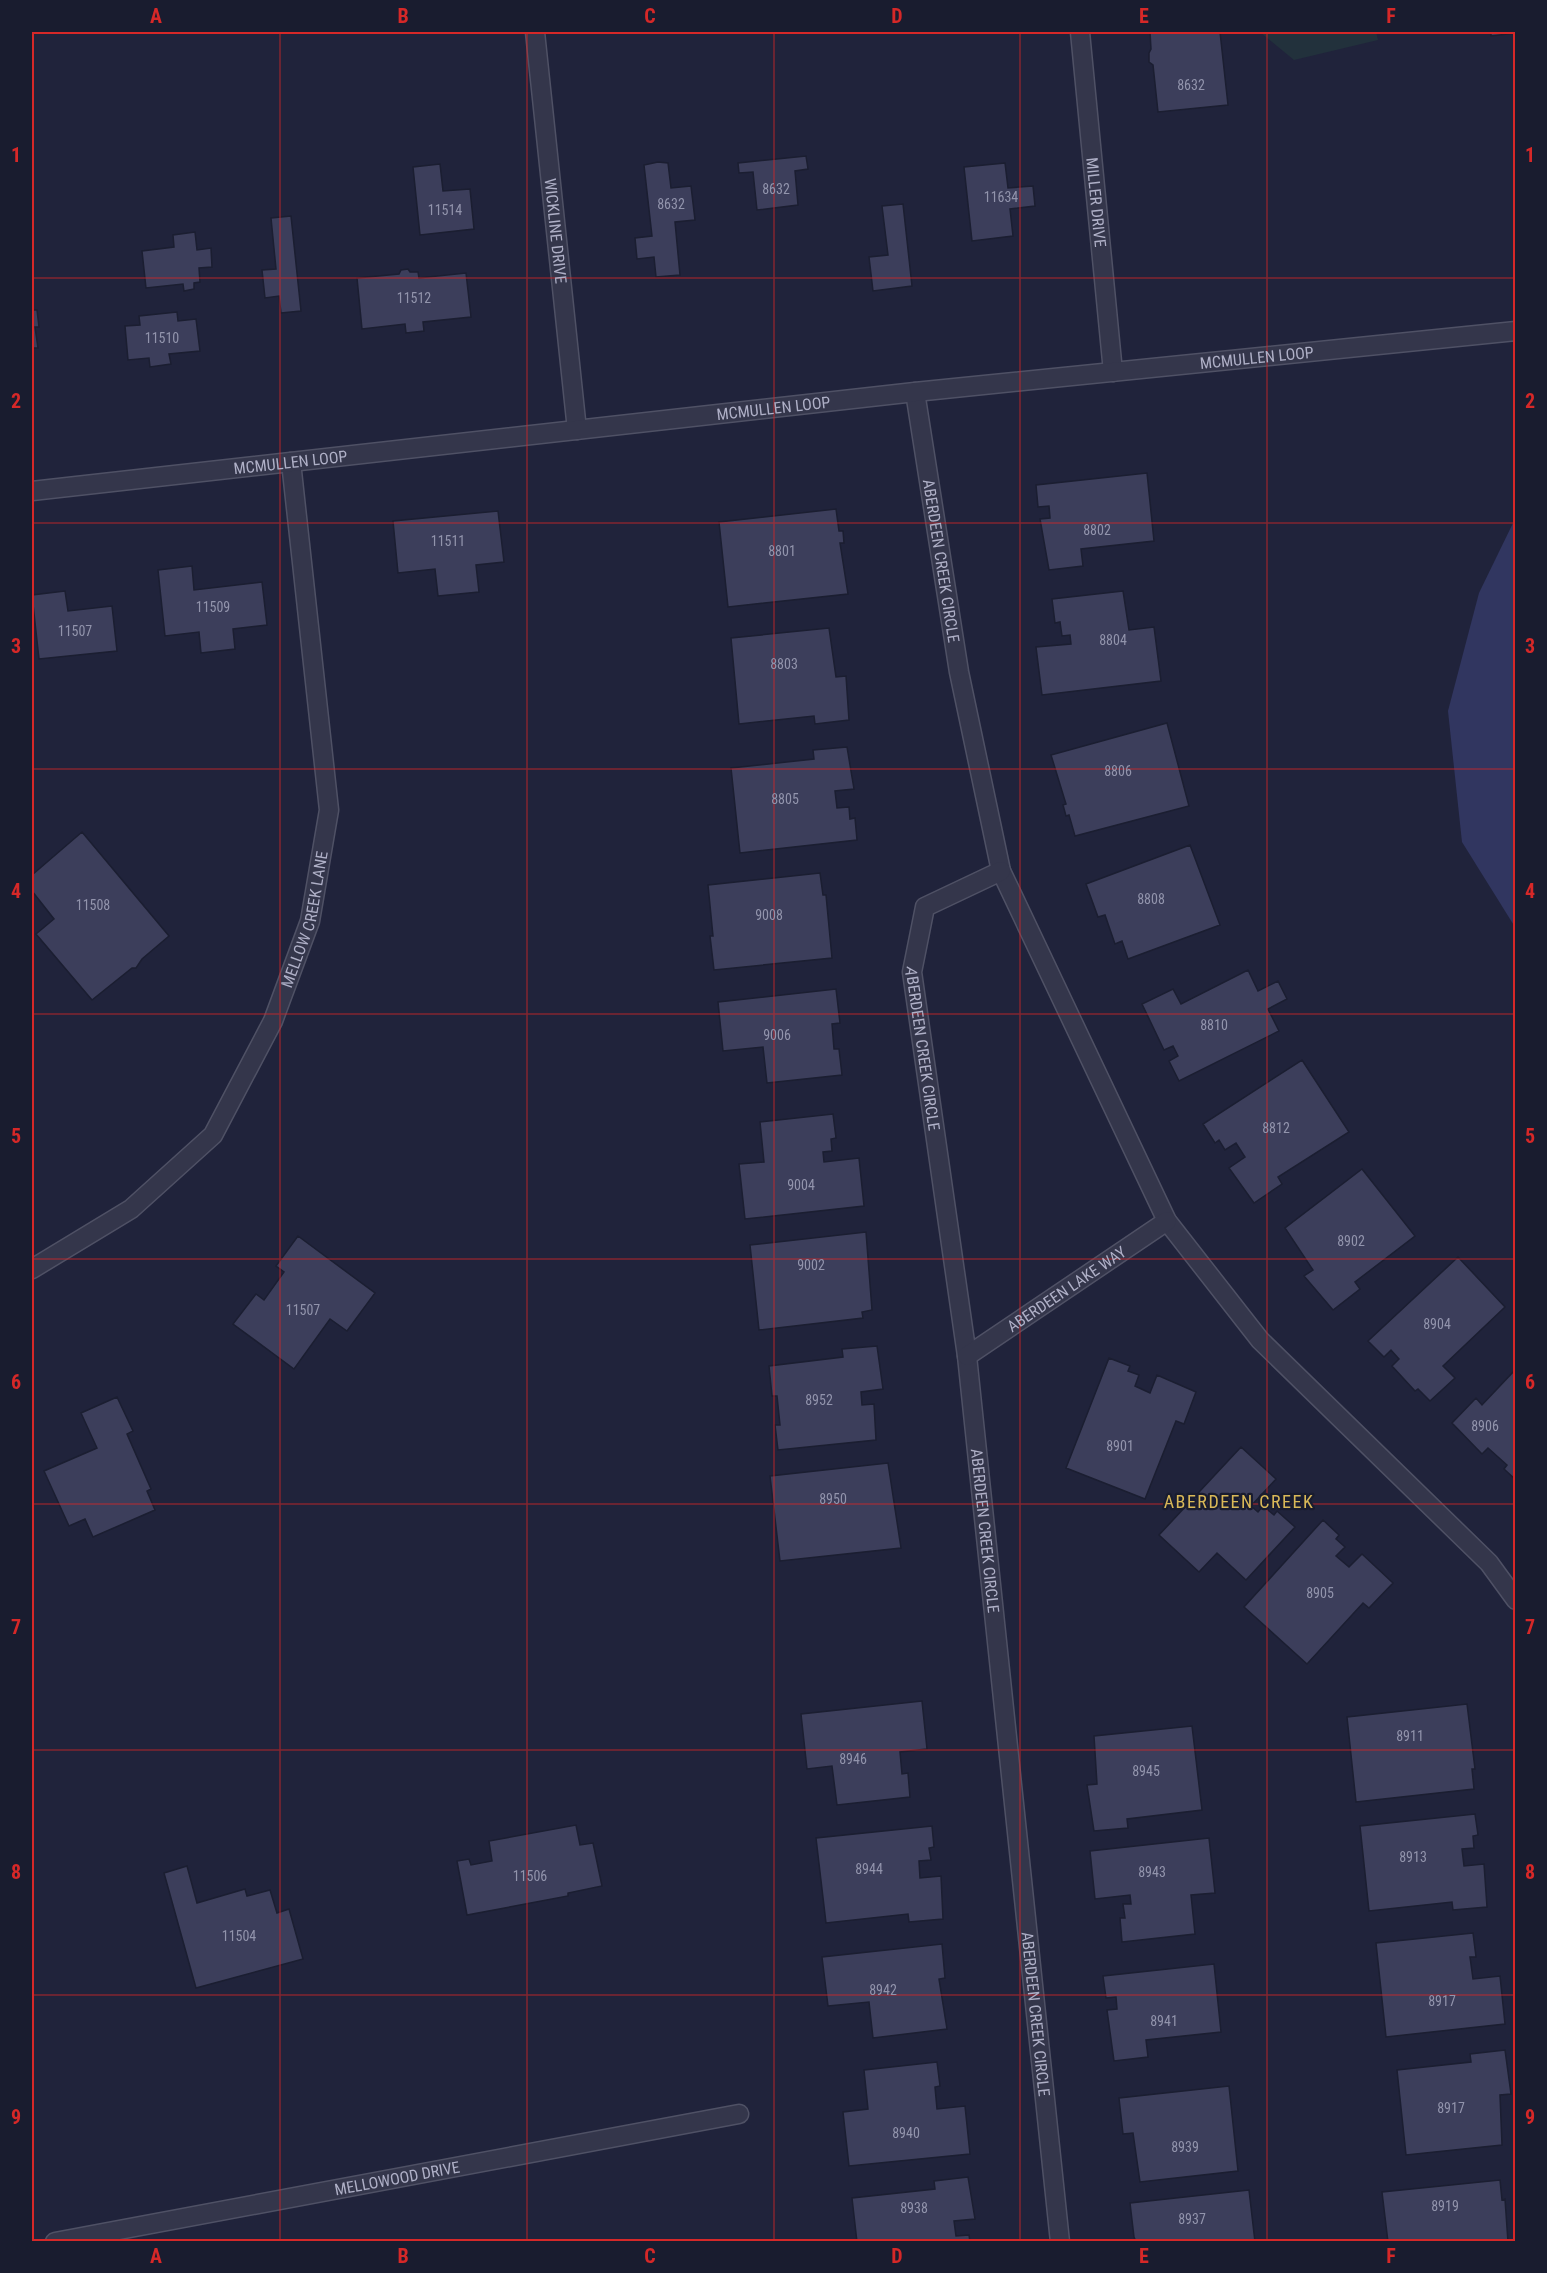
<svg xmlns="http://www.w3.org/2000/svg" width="1547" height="2273" viewBox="0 0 1547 2273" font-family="'Roboto Condensed',sans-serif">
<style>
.green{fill:#22313c}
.water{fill:#313660}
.building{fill:#3c3e5b;stroke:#1b1e31;stroke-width:1.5}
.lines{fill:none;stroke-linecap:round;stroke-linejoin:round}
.minor-casing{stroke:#4f5165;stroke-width:21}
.tertiary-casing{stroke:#4f5165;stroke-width:21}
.minor{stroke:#34364b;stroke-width:18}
.tertiary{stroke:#34364b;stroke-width:18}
.grid{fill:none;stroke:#d62828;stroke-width:1.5;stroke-opacity:0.55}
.labels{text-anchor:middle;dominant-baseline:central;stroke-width:4.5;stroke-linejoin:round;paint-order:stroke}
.number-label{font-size:14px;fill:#9294ac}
.street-label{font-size:16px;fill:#afb0c7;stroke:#191c2f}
.neighbourhood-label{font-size:18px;letter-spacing:1.5px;fill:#d9b858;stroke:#191c2f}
.neatline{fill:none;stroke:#d62828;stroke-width:2}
.grid-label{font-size:20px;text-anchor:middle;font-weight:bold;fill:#d62828}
</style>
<rect width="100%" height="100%" fill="#20233b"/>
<path class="green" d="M1260 32H1376L1378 40 1294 60Z"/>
<path class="water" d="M1515 519V927L1462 842 1448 711 1479 593Z"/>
<path class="building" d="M1150 32H1220L1228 105 1158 112 1153 65 1149 62V53L1151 49Z
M1491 32H1516V33L1491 36Z
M806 156 808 169 795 171 798 205 757 210 753 172 739 173 738 163Z
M658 162 668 163 671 188 691 186 695 220 675 222 680 275 656 277 654 257 637 259 635 238 652 236 644 165Z
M1005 163 1008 188 1033 186 1035 206 1010 209 1013 236 972 241 964 167Z
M440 164 443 191 470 189 474 229 420 235 413 167Z
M903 204 912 286 873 291 869 257 888 255 882 206Z
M291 216 301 311 281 313 279 296 265 298 262 270 276 269 271 218Z
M195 232 197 250 211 248 212 267 199 268 200 282 194 283V289L184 291 183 284 146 288 142 251 174 247 173 235Z
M408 269 410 272H418L419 278 466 273 471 317 423 322 424 331 406 333 405 324 362 329 357 278 399 274 401 270Z
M32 310H37L39 327H35L38 348H32Z
M177 312 178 321 196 319 200 351 169 354 171 364 150 367 149 358 128 360 125 326 140 325 139 316Z
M1147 473 1154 541 1081 549 1083 566 1049 570 1040 519 1050 518 1049 506 1038 507 1036 485Z
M836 509 839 531H843L844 543H840L848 594 728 607 719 522Z
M498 511 504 562 476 565 479 592 438 596 435 569 398 573 393 521Z
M192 566 194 590 262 582 267 625 233 629 235 649 201 653 199 632 165 636 158 570Z
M65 591 68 611 112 606 117 651 39 659 32 595Z
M1123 591 1129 630 1154 627 1161 681 1042 695 1036 647 1071 644 1070 635 1062 636 1060 622 1055 623 1052 599Z
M829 628 836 677 846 676 849 720 815 724 814 716 739 724 731 638Z
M1167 723 1189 806 1075 836 1069 815 1066 816 1063 805 1066 804 1051 755Z
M847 747 854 789 835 791 837 808 849 807 850 819 855 818 857 840 740 853 731 768 814 759 813 750Z
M82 832 169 936 142 959 136 968H132L92 1000 36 934 54 919 32 891V875Z
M1190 845 1220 925 1128 959 1122 941 1115 944 1105 915 1098 917 1086 884Z
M820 873 823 895H826L832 958 714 970 710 936H713L708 885Z
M1248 970 1258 991 1278 981 1287 999 1268 1009 1279 1031 1179 1081 1169 1061 1178 1056 1173 1046 1164 1050 1142 1004 1173 989 1181 1004Z
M836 989 840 1023 832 1024 834 1049H839L842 1075 767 1083 763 1047 723 1051 718 1002Z
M1302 1060 1349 1132 1278 1177 1282 1184 1254 1203 1229 1168 1245 1157 1236 1143 1225 1150 1219 1140 1215 1143 1203 1124Z
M833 1114 836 1138 831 1139 832 1151 823 1152 824 1162 859 1158 864 1206 745 1219 739 1164 764 1162 760 1122Z
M1362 1169 1415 1236 1355 1282 1360 1289 1333 1310 1304 1276 1313 1270 1285 1228Z
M866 1232 872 1310 862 1312 863 1318 759 1330 750 1245Z
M298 1236 375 1293 347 1331 330 1319 294 1369 233 1324 256 1294 264 1300 284 1272 276 1266Z
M1458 1257 1505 1307 1443 1366 1455 1378 1430 1401 1418 1389 1415 1391 1392 1366 1399 1359 1391 1350 1384 1357 1368 1341Z
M877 1346 883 1389 861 1392 862 1405 874 1404 876 1440 778 1450 775 1425H780L777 1396H772L769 1366 843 1357 842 1349Z
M1109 1358 1130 1366 1128 1371 1139 1375 1135 1386 1150 1393 1157 1375 1196 1392 1184 1424 1176 1421 1145 1499 1066 1468Z
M1516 1369V1480L1504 1469 1507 1465 1488 1448 1482 1454 1452 1423 1476 1398 1482 1405Z
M117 1397 133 1431 127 1434 151 1489 147 1491 155 1510 93 1537 85 1519 69 1526 44 1471 97 1448 81 1413Z
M1241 1447 1276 1479 1251 1506 1258 1512 1263 1506 1274 1515 1277 1511 1295 1527 1246 1580 1217 1553 1199 1572 1159 1535Z
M888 1463 901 1548 780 1561 770 1476Z
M1323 1520 1339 1535 1336 1539 1345 1547 1336 1556 1349 1567 1362 1554 1393 1583 1369 1608 1363 1603 1307 1664 1244 1607Z
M922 1701 927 1749 900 1752 902 1774 908 1773 910 1797 837 1805 832 1766 807 1769 801 1714Z
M1467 1704 1475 1769H1472L1474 1789 1356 1802 1347 1717Z
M1192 1726 1202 1810 1127 1819 1128 1828 1094 1831 1087 1785 1097 1784 1094 1736Z
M1475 1814 1478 1835 1473 1836 1474 1848 1462 1849 1464 1866 1484 1864 1487 1907 1453 1910 1452 1902 1369 1911 1360 1826Z
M576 1825 580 1845 593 1843 602 1886 568 1893V1896L467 1915 457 1861 469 1859 471 1865 492 1861 489 1841Z
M932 1826 934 1847 929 1848 931 1860 919 1861 920 1878 941 1876 943 1919 909 1922 908 1914 826 1923 816 1838Z
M1209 1838 1215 1893 1191 1895 1195 1934 1122 1942 1120 1918H1125L1123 1904H1131L1130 1895 1095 1899 1090 1851Z
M187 1866 197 1903 245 1889 247 1896 270 1890 277 1913 289 1909 303 1959 196 1988 164 1873Z
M1473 1933 1476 1957H1470L1473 1979 1500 1976 1505 2024 1386 2037 1376 1943Z
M942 1944 945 1978 939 1979 947 2029 873 2038 869 2002 828 2006 822 1957Z
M1214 1964 1221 2032 1146 2040 1148 2057 1114 2061 1107 2010 1117 2009 1116 1997 1106 1998 1103 1976Z
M1505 2050 1511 2094 1500 2095 1502 2145 1406 2155 1397 2070 1471 2062 1470 2054Z
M937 2062 940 2086 935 2087 937 2109 965 2106 970 2154 849 2166 843 2112 868 2109 864 2070Z
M1229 2086 1238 2171 1140 2182 1133 2133 1123 2134 1119 2098Z
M968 2177 975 2219 954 2221 956 2236 969 2235 970 2242H857L852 2198 935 2189 934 2181Z
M1500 2180 1502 2200 1505 2199 1508 2242H1388L1382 2192Z
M1249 2190 1255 2242H1136L1134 2237 1130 2203Z"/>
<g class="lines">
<g class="minor-casing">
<g id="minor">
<path id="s1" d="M535 32 577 430"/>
<path id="s2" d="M1080 32 1113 372"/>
<path id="s3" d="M915 392 959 672 1001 871 1167 1221 1260 1340 1489 1563 1516 1600"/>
<path id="s4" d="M1001 871 925 907 912 972 967 1356 1060 2242"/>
<path id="s5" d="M32 1269 131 1209 213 1135 273 1021 310 921 329 810 291 462"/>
<path id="s6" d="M967 1356 1167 1221"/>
<path id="s7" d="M55 2242 739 2114"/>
</g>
</g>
<g class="tertiary-casing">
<g id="tertiary">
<path id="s8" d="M32 491 915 392 1516 331"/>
</g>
</g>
<use href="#minor" class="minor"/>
<use href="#tertiary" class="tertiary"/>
</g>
<path class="grid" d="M280 32V2242M527 32V2242M774 32V2242M1020 32V2242M1267 32V2242M32 278H1516M32 523H1516M32 769H1516M32 1014H1516M32 1259H1516M32 1504H1516M32 1750H1516M32 1995H1516"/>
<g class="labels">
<g class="number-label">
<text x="1191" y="85">8632</text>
<text x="776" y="189">8632</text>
<text x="1001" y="197">11634</text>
<text x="671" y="204">8632</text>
<text x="445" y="210">11514</text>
<text x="414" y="298">11512</text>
<text x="162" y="338">11510</text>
<text x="1097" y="530">8802</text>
<text x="448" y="541">11511</text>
<text x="782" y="551">8801</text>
<text x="213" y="607">11509</text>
<text x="75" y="631">11507</text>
<text x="1113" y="640">8804</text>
<text x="784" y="664">8803</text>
<text x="1118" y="771">8806</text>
<text x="785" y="799">8805</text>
<text x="1151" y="899">8808</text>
<text x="93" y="905">11508</text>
<text x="769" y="915">9008</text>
<text x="1214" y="1025">8810</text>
<text x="777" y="1035">9006</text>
<text x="1276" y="1128">8812</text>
<text x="801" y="1185">9004</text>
<text x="1351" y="1241">8902</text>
<text x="811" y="1265">9002</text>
<text x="303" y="1310">11507</text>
<text x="1437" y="1324">8904</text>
<text x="819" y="1400">8952</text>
<text x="1485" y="1426">8906</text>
<text x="1120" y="1446">8901</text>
<text x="833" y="1499">8950</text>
<text x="1320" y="1593">8905</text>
<text x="1410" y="1736">8911</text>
<text x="853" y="1759">8946</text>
<text x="1146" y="1771">8945</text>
<text x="1413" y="1857">8913</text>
<text x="869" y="1869">8944</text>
<text x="1152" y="1872">8943</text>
<text x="530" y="1876">11506</text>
<text x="239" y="1936">11504</text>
<text x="883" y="1990">8942</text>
<text x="1442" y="2001">8917</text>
<text x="1164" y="2021">8941</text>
<text x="1451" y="2108">8917</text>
<text x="906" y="2133">8940</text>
<text x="1185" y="2147">8939</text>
<text x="1445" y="2206">8919</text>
<text x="914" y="2208">8938</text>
<text x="1192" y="2219">8937</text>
</g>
<g class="street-label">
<text stroke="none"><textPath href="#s2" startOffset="171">MILLER DRIVE</textPath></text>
<text stroke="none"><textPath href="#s1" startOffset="200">WICKLINE DRIVE</textPath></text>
<text stroke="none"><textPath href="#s8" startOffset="1232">MCMULLEN LOOP</textPath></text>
<text stroke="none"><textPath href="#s8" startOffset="746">MCMULLEN LOOP</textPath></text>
<text stroke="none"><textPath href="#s8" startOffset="260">MCMULLEN LOOP</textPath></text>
<text stroke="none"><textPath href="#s3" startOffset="171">ABERDEEN CREEK CIRCLE</textPath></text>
<text stroke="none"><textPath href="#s5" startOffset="462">MELLOW CREEK LANE</textPath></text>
<text stroke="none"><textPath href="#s4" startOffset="228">ABERDEEN CREEK CIRCLE</textPath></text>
<text stroke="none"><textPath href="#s6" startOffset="120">ABERDEEN LAKE WAY</textPath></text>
<text stroke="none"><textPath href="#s4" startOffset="714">ABERDEEN CREEK CIRCLE</textPath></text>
<text stroke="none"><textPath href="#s4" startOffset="1200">ABERDEEN CREEK CIRCLE</textPath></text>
<text stroke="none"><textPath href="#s7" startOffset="348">MELLOWOOD DRIVE</textPath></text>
</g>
<g class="neighbourhood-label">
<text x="1239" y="1501">ABERDEEN CREEK</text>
</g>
</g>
<rect width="1547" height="2273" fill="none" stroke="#191c2f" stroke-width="66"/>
<rect x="33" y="33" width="1481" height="2207" class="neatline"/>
<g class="grid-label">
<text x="156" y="23">A</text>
<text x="403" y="23">B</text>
<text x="650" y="23">C</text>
<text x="897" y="23">D</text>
<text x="1144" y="23">E</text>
<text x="1391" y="23">F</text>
<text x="16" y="162">1</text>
<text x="1530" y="162">1</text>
<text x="16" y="408">2</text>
<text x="1530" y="408">2</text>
<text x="16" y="653">3</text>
<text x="1530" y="653">3</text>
<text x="16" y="898">4</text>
<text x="1530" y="898">4</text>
<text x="16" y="1143">5</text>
<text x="1530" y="1143">5</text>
<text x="16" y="1389">6</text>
<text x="1530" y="1389">6</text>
<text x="16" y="1634">7</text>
<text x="1530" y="1634">7</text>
<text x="16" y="1879">8</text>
<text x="1530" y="1879">8</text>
<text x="16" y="2124">9</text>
<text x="1530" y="2124">9</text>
<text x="156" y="2263">A</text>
<text x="403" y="2263">B</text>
<text x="650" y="2263">C</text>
<text x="897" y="2263">D</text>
<text x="1144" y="2263">E</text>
<text x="1391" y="2263">F</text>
</g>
</svg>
